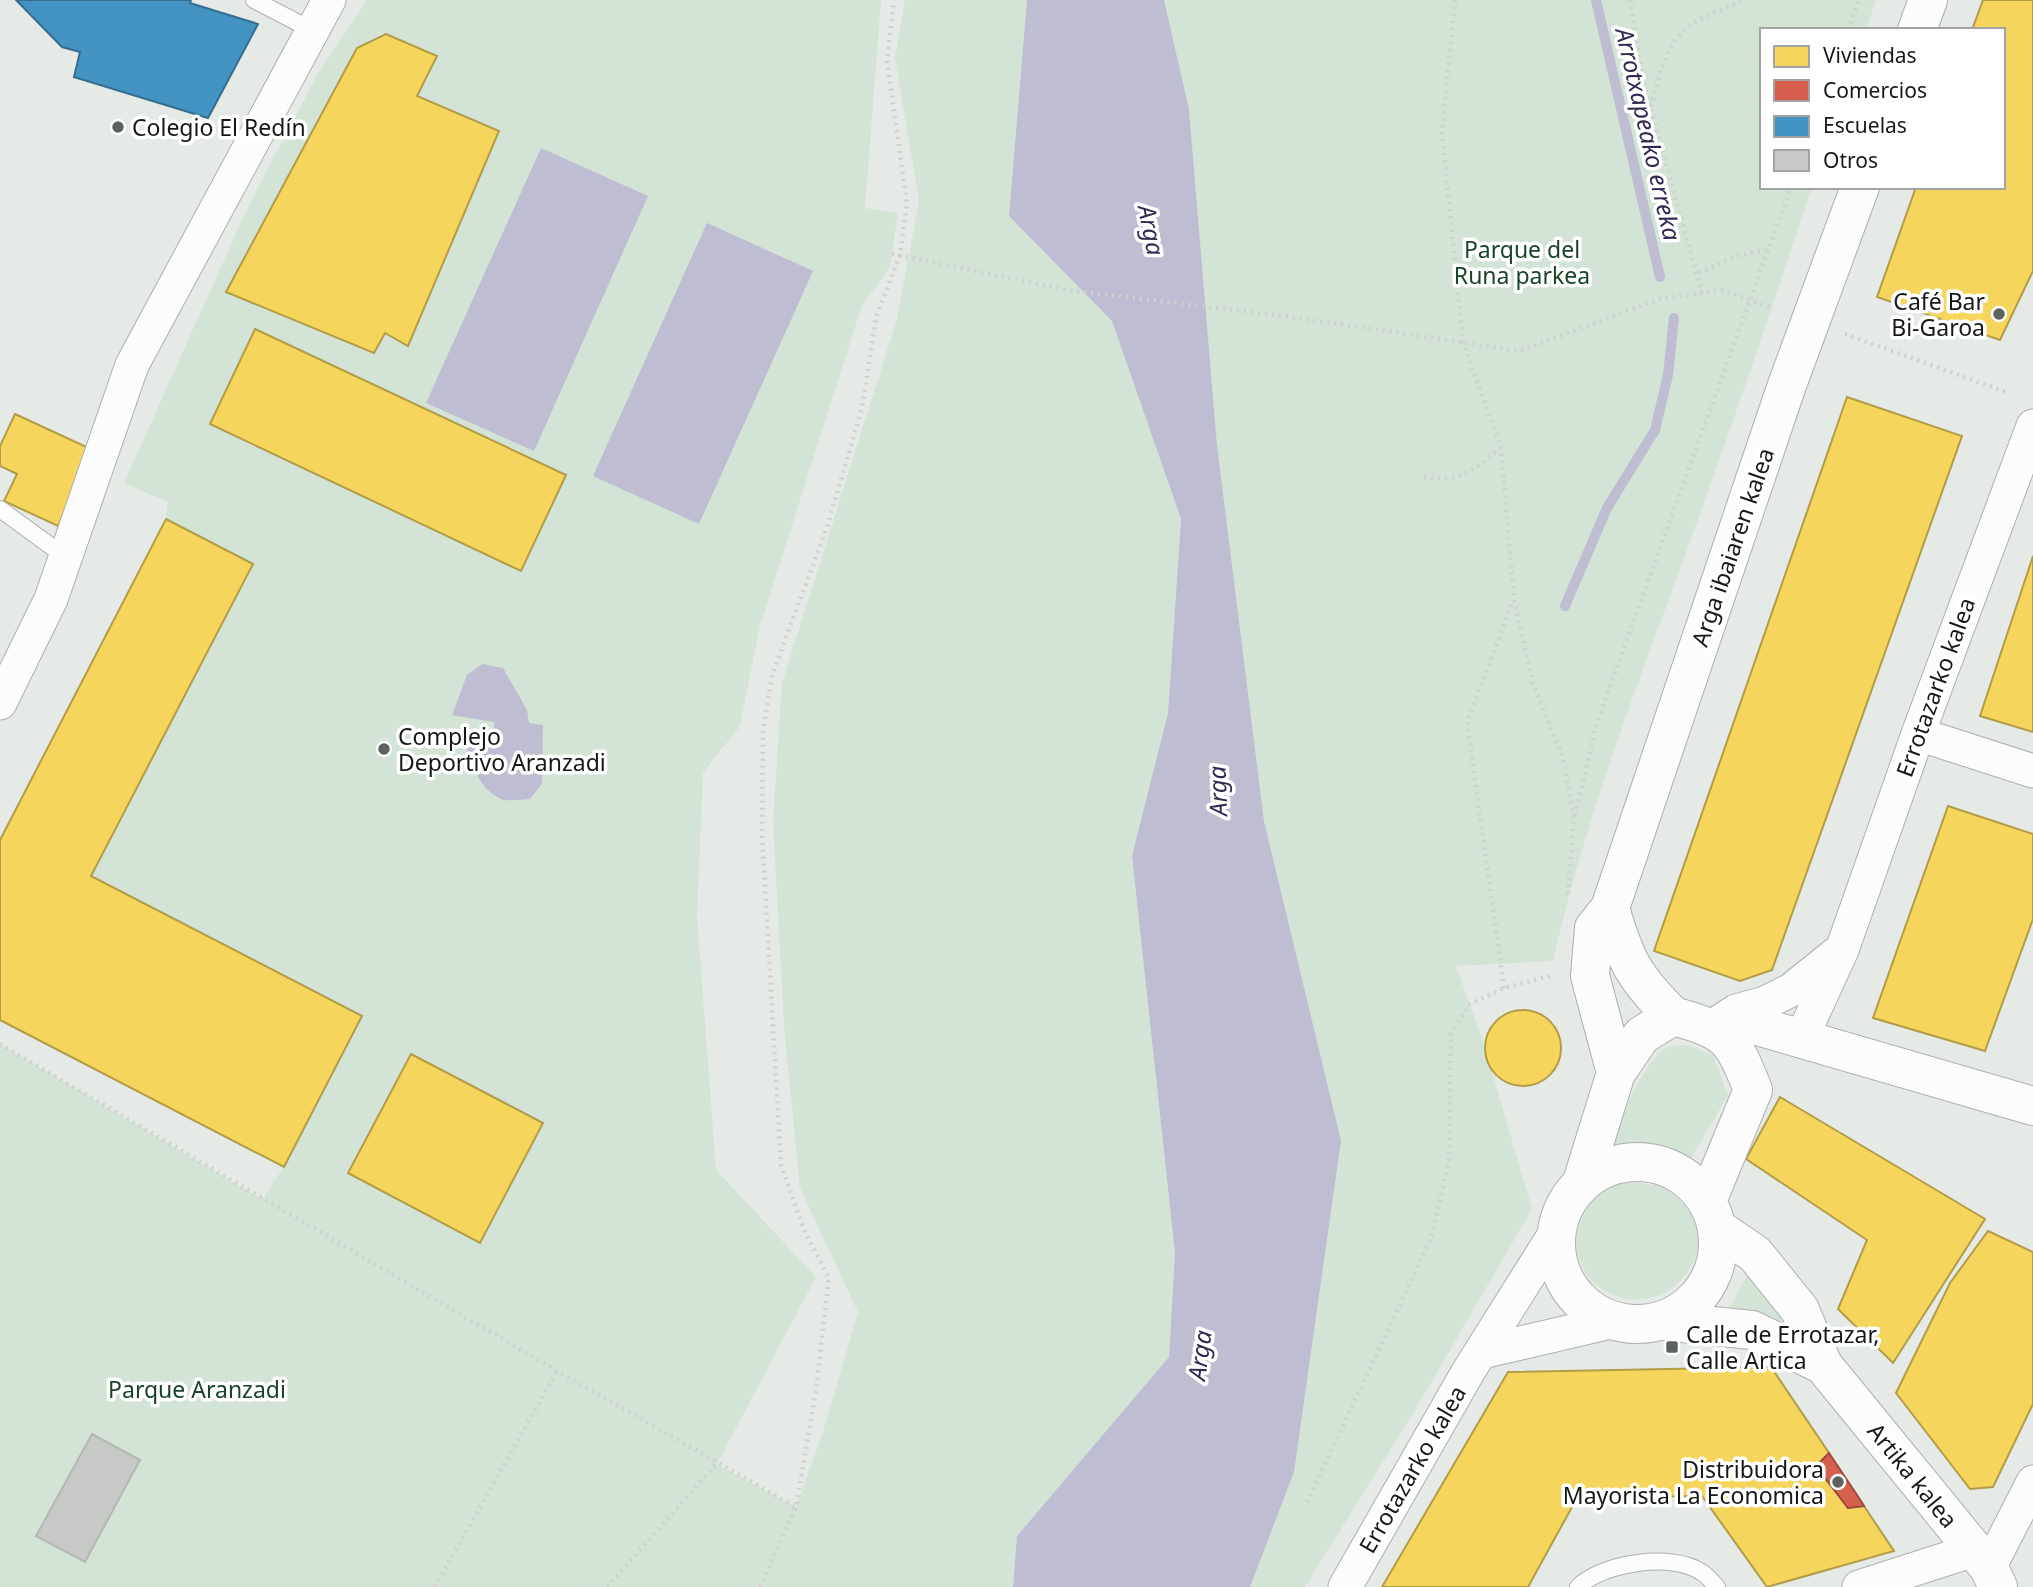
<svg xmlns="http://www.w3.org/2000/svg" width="2033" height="1587" viewBox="0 0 2033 1587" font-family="'Noto Sans',sans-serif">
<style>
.green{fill:#d3e3d6}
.water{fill:#bebdd1}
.homes{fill:#f6d55c;stroke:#b39c47;stroke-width:2}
.shops{fill:#d6604d;stroke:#9c4a3d;stroke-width:2}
.schools{fill:#4393c3;stroke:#366e8f;stroke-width:2}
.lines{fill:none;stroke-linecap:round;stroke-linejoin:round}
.stream{stroke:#bebdd1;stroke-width:10}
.building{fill:#c6c9c6;stroke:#b4b7b4;stroke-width:2}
.service-casing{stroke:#adb0ad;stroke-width:18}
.minor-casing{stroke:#adb0ad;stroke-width:35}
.tertiary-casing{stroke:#adb0ad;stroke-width:40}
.path{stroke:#cfd0cf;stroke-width:4.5;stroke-dasharray:2 5;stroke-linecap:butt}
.service{stroke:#fbfcfb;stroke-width:16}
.minor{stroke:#fbfcfb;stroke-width:33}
.tertiary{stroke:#fbfcfb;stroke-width:38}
.poi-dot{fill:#5e625f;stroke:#fff;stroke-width:2.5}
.labels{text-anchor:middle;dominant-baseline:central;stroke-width:7;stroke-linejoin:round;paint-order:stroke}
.poi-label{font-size:23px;fill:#161817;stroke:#fff;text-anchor:start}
.park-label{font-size:23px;fill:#194525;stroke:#fff}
.street-label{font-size:23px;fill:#161817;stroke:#fff}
.water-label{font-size:24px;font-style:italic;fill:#322953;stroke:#fff}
</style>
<rect width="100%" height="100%" fill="#e5eae6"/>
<path class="green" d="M367 0H881L865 208 898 213 890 267 862 305 760 626 740 726 703 773 697 916 716 1170 816 1277 717 1464 796 1507 822 1435 858 1312 800 1188 784 1025 773 821 782 683 897 319 919 201 895 58 905 0H1027L1009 216 1112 321 1181 519 1168 713 1132 856 1175 1253 1169 1357 1017 1536 1013 1587H0V1044L262 1199 284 1167 0 1020V840L166 519 168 502 124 483 247 209 318 73Z
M1164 0H1876L1866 30H1762V187H1812C1774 301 1736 415 1695 528 1643 671 1586 813 1553 961L1456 966 1484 1044 1532 1209 1418 1405 1305 1587H1250L1294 1472 1341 1141 1264 821 1217 445 1189 109Z
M1687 1045 1713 1055 1728 1095 1689 1162 1668 1155 1612 1152C1616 1125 1642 1063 1666 1048 1671 1045 1680 1046 1687 1045Z
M1624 1182C1635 1183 1651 1183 1661 1187 1694 1203 1710 1240 1689 1270 1641 1339 1544 1275 1587 1209 1590 1203 1593 1195 1599 1192 1606 1188 1616 1185 1624 1182Z
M1748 1274 1787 1317 1786 1332 1728 1310Z"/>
<path class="water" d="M1027 0H1164L1189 109 1217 445 1264 821 1341 1141 1294 1472 1250 1587H1013L1017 1536 1169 1357 1175 1253 1132 856 1168 713 1181 519 1112 321 1009 216Z
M541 148 648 196 534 451 426 403Z
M707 223 813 271 699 524 593 476Z
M482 664 503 668 527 710 529 723 543 725 542 784 530 799C522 799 508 802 501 799 479 789 470 763 465 742L483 750 494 736V722L452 715 467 675Z"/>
<path class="homes" d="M1983 0H2033V271L2000 340 1877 297 1916 187H2003V30H1972Z
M386 34 437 56 417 96 499 131 408 346 385 333 374 353 226 292 357 48Z
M255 329 566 475 521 571 210 424Z
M1847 397 1962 436 1772 970 1740 981 1654 951Z
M15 414 93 450 58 526 4 501 17 474 0 466V446Z
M166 519 253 564 91 876 362 1016 284 1167 0 1020V840Z
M2033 556V732L1980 716Z
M1948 806 2033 834V919L1985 1051 1873 1018Z
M1485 1048a38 38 0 1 1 76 0a38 38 0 1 1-76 0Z
M411 1054 543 1123 480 1243 348 1173Z
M1780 1097 1985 1219 1893 1363 1838 1309 1867 1240 1746 1159Z
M1988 1231 2033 1252V1404L1993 1487 1970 1489 1896 1393 1950 1283Z
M1771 1367 1829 1453 1816 1466 1848 1508 1864 1506 1894 1551 1767 1587 1702 1496 1577 1498 1528 1587H1382L1508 1372Z"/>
<path class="shops" d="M1829 1453 1859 1498 1864 1506 1848 1508 1816 1466Z"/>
<path class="schools" d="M16 0H191L190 3 258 24 208 118 74 77 80 52 62 47Z"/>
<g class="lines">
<path class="stream" d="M1596 0 1660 277
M1565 606 1607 508 1655 430 1668 375 1674 318"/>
</g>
<path class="building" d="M92 1434 140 1460 85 1562 36 1536Z"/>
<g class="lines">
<g class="service-casing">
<path id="service" d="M254 0 312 30
M0 509 67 558
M1578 1587C1602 1563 1672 1552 1701 1572 1707 1575 1712 1582 1717 1587"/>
</g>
<g class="minor-casing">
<path id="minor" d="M0 703 51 599 132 365 329 0
M1918 734 2033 771
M1713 1026 1736 1011 1765 1003 1791 990 1837 953
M1797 1039 1808 1024 1842 950 1918 734 2033 426
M1482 1352 1615 1321
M1989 1568 2033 1482
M1345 1587 1468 1372 1556 1232
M1859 1587 1974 1550"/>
</g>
<g class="tertiary-casing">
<path id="tertiary" d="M1917 30 1928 0
M1610 908C1625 960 1634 978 1673 1016
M1712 1027 1754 1025 2033 1106
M1616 1073 1590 976 1594 928 1610 908 1787 385 1860 187
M1556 1243a81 81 0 1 1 162 0a81 81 0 1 1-162 0Z
M1582 1182 1616 1073 1642 1035 1673 1016C1728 1031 1732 1037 1753 1090L1707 1201
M1717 1228 1755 1254 1800 1310 1823 1365 1989 1568 1998 1587
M1663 1321 1752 1330 1823 1365"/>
</g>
<path class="path" d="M1455 0 1442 133 1463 342 1501 448 1514 599 1533 684 1563 757 1574 818 1568 893 1573 895
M1630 0 1643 81 1702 293
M1848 30 1859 0
M1651 107C1661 70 1666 35 1704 17 1717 11 1731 7 1744 0
M892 254 1068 290 1292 317 1520 351 1659 299 1722 290 1774 309
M1699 273 1736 256 1767 249
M1845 334 2006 392
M1424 477C1456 484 1477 468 1500 448
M1575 815 1597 722 1791 187
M1504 988 1467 722 1513 601
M0 1044 557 1371 796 1507
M1307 1502 1431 1238 1449 1161 1451 1034 1470 1004 1504 988 1554 975
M435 1587 557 1371
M607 1587 716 1464
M760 1587 796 1507 816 1390 829 1278 805 1232 781 1165 762 835 763 731 772 675 827 527 862 408 876 317 900 255 907 204 887 61 894 0"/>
<use href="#service" class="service"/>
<use href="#minor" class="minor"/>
<use href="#tertiary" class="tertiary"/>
</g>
<g class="poi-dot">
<circle cx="118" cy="127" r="7"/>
<circle cx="1999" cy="314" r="7"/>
<circle cx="384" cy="749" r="7"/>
<rect x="1665" y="1340" width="14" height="14" rx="3.5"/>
<circle cx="1838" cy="1482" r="7"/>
</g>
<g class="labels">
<g class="poi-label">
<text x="132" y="127">Colegio El Redín</text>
<text x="1985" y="301" text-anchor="end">Café Bar<tspan x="1985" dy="26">Bi-Garoa</tspan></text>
<text x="398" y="736">Complejo<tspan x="398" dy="26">Deportivo Aranzadi</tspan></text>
<text x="1686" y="1334">Calle de Errotazar,<tspan x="1686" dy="26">Calle Artica</tspan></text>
<text x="1824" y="1469" text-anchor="end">Distribuidora<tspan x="1824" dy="26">Mayorista La Economica</tspan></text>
</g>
<g class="park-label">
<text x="1522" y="249">Parque del<tspan x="1522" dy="26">Runa parkea</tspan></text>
<text x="197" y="1389">Parque Aranzadi</text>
</g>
<g class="street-label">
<text transform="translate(1732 547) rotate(-71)">Arga ibaiaren kalea</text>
<text transform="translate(1935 687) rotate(-70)">Errotazarko kalea</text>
<text transform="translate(1412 1469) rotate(-60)">Errotazarko kalea</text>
<text transform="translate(1913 1475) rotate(51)">Artika kalea</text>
</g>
<g class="water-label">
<text transform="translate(1649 134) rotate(77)">Arrotxapeako erreka</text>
<text transform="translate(1152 230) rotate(79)">Arga</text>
<text transform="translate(1217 791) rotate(-92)">Arga</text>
<text transform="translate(1199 1355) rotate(-82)">Arga</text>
</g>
</g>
<rect x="1760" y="28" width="245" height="161" fill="#ffffff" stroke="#a2a3a2" stroke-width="2"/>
<rect x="1774" y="46" width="35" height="21" fill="#f6d55c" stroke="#a2a3a2" stroke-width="2"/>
<text x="1823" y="63" font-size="21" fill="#161817">Viviendas</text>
<rect x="1774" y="80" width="35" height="21" fill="#d6604d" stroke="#a2a3a2" stroke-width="2"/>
<text x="1823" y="98" font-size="21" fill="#161817">Comercios</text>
<rect x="1774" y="116" width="35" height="21" fill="#4393c3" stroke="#a2a3a2" stroke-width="2"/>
<text x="1823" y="133" font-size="21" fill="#161817">Escuelas</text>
<rect x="1774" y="150" width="35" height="21" fill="#c6c9c6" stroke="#a2a3a2" stroke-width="2"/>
<text x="1823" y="168" font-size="21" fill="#161817">Otros</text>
</svg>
